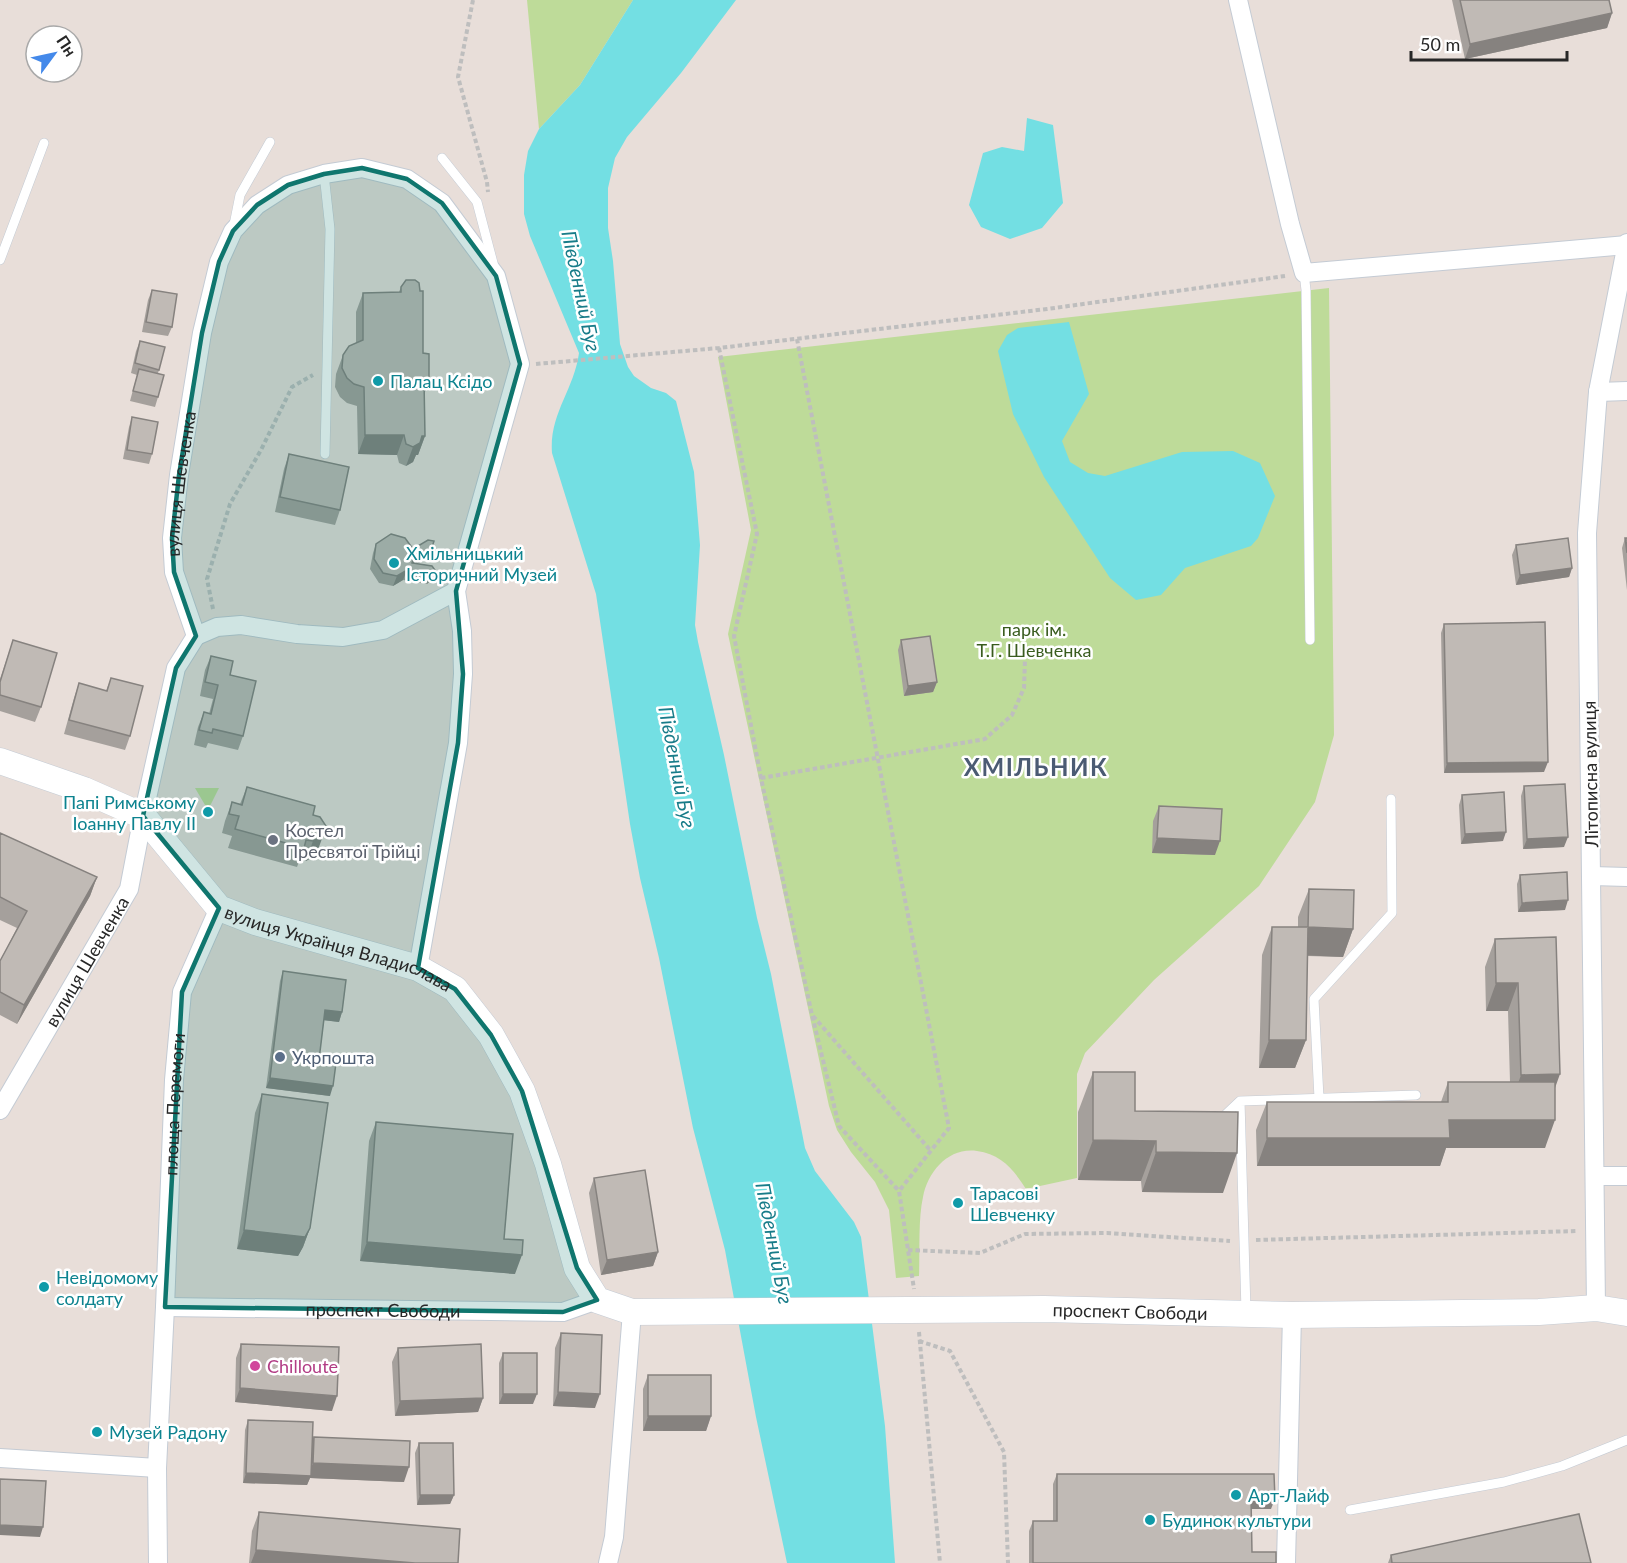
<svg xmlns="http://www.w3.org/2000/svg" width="1627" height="1563" viewBox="0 0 1627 1563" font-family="Lato,sans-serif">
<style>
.green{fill:#bedb99}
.water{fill:#73dfe3}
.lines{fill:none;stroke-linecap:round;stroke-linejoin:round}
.service-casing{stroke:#c4cbd4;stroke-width:10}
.minor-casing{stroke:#c4cbd4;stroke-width:20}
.secondary-casing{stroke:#c4cbd4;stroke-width:27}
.path{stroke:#bebebe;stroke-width:4;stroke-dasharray:4.5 3;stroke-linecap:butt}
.service{stroke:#fff;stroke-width:9}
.minor{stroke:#fff;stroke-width:18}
.secondary{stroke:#fff;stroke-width:26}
.wall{fill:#a5a09c}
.shaded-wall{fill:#86827f}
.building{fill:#c0bab5;stroke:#86827f;stroke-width:1.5}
.marked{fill:#0f766e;fill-opacity:0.2;stroke:#0f766e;stroke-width:4.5;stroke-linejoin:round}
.culture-dot{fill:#0f9aa8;stroke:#fff;stroke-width:2}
.worship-dot{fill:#6b7280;stroke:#fff;stroke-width:2}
.service-dot{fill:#5c6f8a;stroke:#fff;stroke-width:2}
.hotel-dot{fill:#d1479c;stroke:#fff;stroke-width:2}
.labels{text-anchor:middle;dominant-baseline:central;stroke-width:5;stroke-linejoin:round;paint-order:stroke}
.culture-label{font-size:18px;fill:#0d838f;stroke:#fff;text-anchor:start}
.street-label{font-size:18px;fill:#272727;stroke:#fff}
.park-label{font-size:18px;fill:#395c1e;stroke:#fff}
.worship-label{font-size:18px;fill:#5b616d;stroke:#fff;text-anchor:start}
.service-label{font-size:18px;fill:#4e5e75;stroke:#fff;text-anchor:start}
.hotel-label{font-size:18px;fill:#b23c85;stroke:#fff;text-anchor:start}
.water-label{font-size:20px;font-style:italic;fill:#187c89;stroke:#fff}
.district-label{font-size:24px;font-weight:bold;letter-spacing:1.5px;fill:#4b5b73;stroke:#fff}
</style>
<rect width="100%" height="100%" fill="#e8ded9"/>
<path class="green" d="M527 0H633L580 85 539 129Z
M1329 288 1334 735 1315 802 1259 886 1154 980 1085 1053 1077 1074V1178L1026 1189C1014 1170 1001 1154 977 1151 949 1147 928 1171 923 1197 918 1219 920 1253 919 1276L896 1278 889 1210 875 1182 851 1152 837 1130 829 1106 728 634 751 530 718 357Z
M195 788H219L208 810Z"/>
<path class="water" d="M633 0H736L681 73 627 137 615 158 608 188V228L613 261 620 344 628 367 634 376 651 388 666 393 676 401 694 472 700 545 695 625 698 642 724 755 757 918 771 974 805 1148 815 1171 854 1222 861 1237 885 1426 895 1563H787L756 1417 725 1250 693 1128 659 958 640 878 630 824 596 594 552 453C549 414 574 390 579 353L530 236 524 214V175L528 151 539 129 580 85Z
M1027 118 1053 125 1063 203 1042 228 1010 239 981 227 969 205 983 153 1002 147 1024 151Z
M1069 322 1089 394 1062 441 1070 462 1088 473 1105 476 1182 452 1233 451 1260 463 1275 496 1258 538 1251 546 1185 568 1161 595 1136 600 1110 578 1044 477 1013 414 998 351 1007 335 1018 328Z"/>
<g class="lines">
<g class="service-casing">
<path id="service" d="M442 158 477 202 493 263
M324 174 330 229 325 454
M234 225 240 195 270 142
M0 260 44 143
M1304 273 1306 290 1310 640
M1319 1098 1314 999 1392 913 1391 799
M1240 1101 1246 1311
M1221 1119 1240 1101 1416 1095
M1350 1510 1504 1482 1562 1466 1627 1440"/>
</g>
<g class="minor-casing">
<g id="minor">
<path d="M1238 0 1290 224 1304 273 1627 245"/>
<path d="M1598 392 1627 391"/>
<path d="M196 636 217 627 241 625 297 634 343 637 383 630 456 591"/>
<path d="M1592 876 1627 877"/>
<path id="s1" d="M0 1110 129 889 143 816 176 668 196 636 174 572 172 538 179 475 202 333 219 262 233 231 257 205 288 185 324 174 362 168 407 179 442 203 496 276 520 364 456 591 462 631 463 674 458 743 418 968"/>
<path d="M1595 1176H1627"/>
<path id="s2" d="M165 1307 563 1312 597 1300"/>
<path d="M1596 1308 1587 533 1598 392 1627 243"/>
<path d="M0 1458 157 1468"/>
<path id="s3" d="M158 1563 157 1468 165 1307 174 1080 182 992 219 908"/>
<path d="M608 1563 614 1537 632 1312"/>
<path d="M1286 1563 1292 1315"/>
</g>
</g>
<g class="secondary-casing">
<g id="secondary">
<path id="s4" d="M0 761 84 790 143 816 219 908 255 922 418 968 455 989 491 1035 522 1091 548 1164 577 1268 597 1300 632 1312 1044 1309 1292 1315 1539 1312 1596 1308 1627 1313"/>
</g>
</g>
<path class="path" d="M473 0 458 77 487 182 488 192
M797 339 949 1128 899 1191
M719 348 757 534 734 636 761 778 812 1015 839 1126 899 1191 914 1289
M536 364 719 348 1047 309 1285 276
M213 609 207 579 230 504 261 450 292 387 313 375
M761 778 985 739 1012 715 1024 688 1025 659
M813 1016 931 1151
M1256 1240 1578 1231
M908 1250 980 1253 1025 1234 1107 1233 1230 1241
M919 1332 940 1563
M919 1341 950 1351 1004 1452 1008 1563"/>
<use href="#service" class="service"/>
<use href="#minor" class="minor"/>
<use href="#secondary" class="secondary"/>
</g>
<path class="wall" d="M1452 0H1609L1612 13 1607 28 1465 59Z
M401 287 424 392 425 436 418 455H416L413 462 406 466 399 463 397 455 358 454 357 406 347 403 340 397 335 387 336 374 343 355 356 343V312L363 293 399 292Z
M152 290 172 327 168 336 142 332 148 300Z
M140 341 159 370 158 373V397L155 407 130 401 137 375 131 373 136 351Z
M132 417 152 454 149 464 123 459 129 427Z
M289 454 340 510 335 525 275 512 284 469Z
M1625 538H1627V590L1622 548Z
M434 541 429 557 417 564 432 566 431 580 427 584 403 580 393 586 379 583 370 569 373 553 376 544 413 549Z
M1516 545 1572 568 1569 577 1516 585 1512 555Z
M1444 624 1544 772 1444 773 1441 633Z
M13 640 41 707 35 722 0 711V679Z
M901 640 937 682 933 692 904 696 898 650Z
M211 656 243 736 238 750 208 743 206 748 194 745 198 727 204 712 209 714 213 699 200 696 205 670Z
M111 678 130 736 125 750 64 734 74 698 79 683 106 691Z
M1524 786 1564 847 1523 849 1521 796Z
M247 787 313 815 316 855 306 861 300 859 297 867 228 848 232 836 222 833 225 821 232 802 240 804Z
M1462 795 1503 841 1461 844 1459 805Z
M1159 806 1215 855 1152 853 1153 821Z
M0 833 97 877 90 896 17 1024 0 1015V961L17 928 0 920Z
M1520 875 1565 910 1518 912 1517 884Z
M1309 889 1353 929 1343 957 1307 956 1306 1040 1295 1068H1259L1262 955 1272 927H1298V917Z
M1556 937 1555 1087 1545 1148H1446L1440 1166H1257L1256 1130 1267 1102H1441L1448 1082H1510L1508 1011H1486L1485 967 1495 939Z
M283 971 342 1012 339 1022 324 1020 319 1060 330 1096 266 1088 280 981Z
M1093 1072 1135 1111 1223 1193 1142 1192 1141 1181 1078 1180V1112Z
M262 1094 310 1228 303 1247 298 1256 237 1249 255 1113Z
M376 1122 504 1239 515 1274 360 1261 369 1141Z
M594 1178 658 1252 653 1266 601 1275 589 1193Z
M561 1333 595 1408 553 1406 555 1348Z
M241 1344 332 1411 235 1402 236 1358Z
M398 1348 483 1398 478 1412 395 1416 392 1362Z
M503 1353 533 1404H499V1363Z
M648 1375 711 1416 706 1431H643V1389Z
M248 1420 312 1442 314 1437 404 1482 310 1478 307 1485 243 1483 245 1430Z
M419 1443 454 1495 450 1504 417 1505 415 1453Z
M1057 1474 1271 1509H1251L1252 1552 1276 1563H1029V1531L1033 1521H1053V1484Z
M259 1512 458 1563H249L252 1531Z
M1391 1555 1591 1563H1388Z"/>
<path class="shaded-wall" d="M1612 13 1607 28 1465 59 1470 44Z
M424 381H429L422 400Z
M365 435H404L397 455 358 454Z
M422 436H425L418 455H416L413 462 406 466 413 447Z
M432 547 429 557 410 568 414 558Z
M1572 568 1569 577 1516 585 1520 575Z
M407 570 403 580 393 586 397 576Z
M435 570 431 580 427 584 430 574Z
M937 682 933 692 904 696 908 686Z
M1548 762 1544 772 1444 773 1447 763Z
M1506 832 1503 841 1461 844 1465 834Z
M323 836 316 855 306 861 313 841Z
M1568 837 1564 847 1523 849 1527 839Z
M1157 838 1220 841 1215 855 1152 853Z
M97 877 90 896 17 1024 24 1005Z
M1568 900 1565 910 1518 912 1522 903Z
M1308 927 1353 929 1343 957 1298 955Z
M1496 983H1518L1508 1011H1486Z
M325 1010 342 1012 339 1022 322 1020Z
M1269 1040H1306L1295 1068H1259Z
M1560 1074 1550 1102 1511 1103 1521 1075Z
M270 1078 333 1086 330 1096 266 1088Z
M1449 1120H1555L1545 1148H1446L1440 1166H1257L1267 1138Z
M1093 1140 1156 1141 1141 1181 1078 1180Z
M1156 1152 1237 1153 1223 1193 1142 1192Z
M310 1228 303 1247 298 1256 237 1249 244 1230Z
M367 1242 522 1255 515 1274 360 1261Z
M658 1252 653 1266 601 1275 607 1260Z
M240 1388 337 1396 332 1411 235 1402Z
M558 1392 600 1394 595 1408 553 1406Z
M503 1394H537L533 1404H499Z
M483 1398 478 1412 395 1416 400 1401Z
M648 1416H711L706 1431H643Z
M313 1463 409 1467 404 1482 310 1478 307 1485 243 1483 246 1473 308 1475Z
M420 1495H454L450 1504 417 1505Z
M1251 1499H1275L1271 1509H1248Z
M0 1525 43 1527 40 1537 0 1535Z
M256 1550 415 1563H251Z"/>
<path class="building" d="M1460 0H1609L1612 13 1470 44Z
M406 280H415L419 283 420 291H423V353L429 354V381H424L425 436H422L420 443 413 447 406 444 404 435H365L364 387 354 384 347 378 342 368 343 355 349 346 363 340V293L401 292V287Z
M152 290 177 294 172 327 146 322Z
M140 341 165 347 159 370 135 363Z
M139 369 164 375 158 397 133 391Z
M132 417 158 422 152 454 127 450Z
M289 454 349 467 340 510 280 497Z
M391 534 405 538 413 549 428 540 434 541 432 547 414 558 412 563 432 566 435 570 430 574 407 570 397 576 383 573 374 559 376 544Z
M1568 538 1572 568 1520 575 1516 545Z
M1625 538H1627V553Z
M1545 622 1548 762 1447 763 1444 624Z
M930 636 937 682 908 686 901 640Z
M13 640 57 653 41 707 0 695V682Z
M211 656 233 661 230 675 256 681 243 736 213 729 212 733 199 730 204 712 211 714 218 685 205 682Z
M111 678 143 686 130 736 69 720 79 683 107 691Z
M1565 784 1568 837 1527 839 1524 786Z
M247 787 315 806 313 815 320 817 326 826 323 836 313 841 306 840 304 848 235 829 239 816 229 814 232 802 242 805Z
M1504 792 1506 832 1465 834 1462 795Z
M1159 806 1222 809 1220 841 1157 838Z
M0 833 97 877 24 1005 0 992V961L27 911 0 897Z
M1567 872 1568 900 1522 903 1520 875Z
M1309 889 1354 890 1353 929 1308 927Z
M1272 927H1308L1306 1040H1269Z
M1556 937 1560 1074 1521 1075 1518 983H1496L1495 939Z
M283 971 346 980 342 1012 325 1010 319 1060 336 1063 333 1086 270 1078Z
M1093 1072H1135V1111L1238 1112 1237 1153 1156 1152V1141L1093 1140Z
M1448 1082H1555V1120H1449L1450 1138H1267V1102H1448Z
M262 1094 328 1103 310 1228 305 1237 244 1230Z
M376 1122 513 1134 504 1239 523 1240 522 1255 367 1242Z
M645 1170 658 1252 607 1260 594 1178Z
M561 1333 602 1335 600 1394 558 1392Z
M241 1344 339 1347 337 1396 240 1388Z
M481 1344 483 1398 400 1401 398 1348Z
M503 1353H537V1394H503Z
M648 1375H711V1416H648Z
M248 1420 313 1422 311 1476 246 1473Z
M314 1437 410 1441 409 1467 313 1463Z
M419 1443H453L454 1495H420Z
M1057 1474H1274L1275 1499H1251L1252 1552H1276V1563H1033V1521H1057Z
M0 1479 46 1481 43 1527 0 1525Z
M259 1512 460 1529 458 1563H415L256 1550Z
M1579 1514 1591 1563H1392L1391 1555Z"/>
<path class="marked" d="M362 168 407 179 442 203 496 276 520 364 456 591 463 674 458 743 418 968 455 989 491 1035 522 1091 577 1268 597 1300 563 1312 165 1307 182 992 219 908 143 816 176 668 196 636 174 572 172 538 179 475 202 333 219 262 233 231 257 205 288 185 324 174Z"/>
<g class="culture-dot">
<circle cx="378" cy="381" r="6"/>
<circle cx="394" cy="563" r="6"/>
<circle cx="208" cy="812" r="6"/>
<circle cx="958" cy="1203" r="6"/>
<circle cx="44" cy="1287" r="6"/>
<circle cx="97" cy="1432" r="6"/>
<circle cx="1236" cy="1495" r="6"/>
<circle cx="1150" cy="1520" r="6"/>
</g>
<circle class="worship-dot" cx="273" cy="840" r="6"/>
<circle class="service-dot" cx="280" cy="1057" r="6"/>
<circle class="hotel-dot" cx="255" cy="1366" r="6"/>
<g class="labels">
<g class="culture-label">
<text x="390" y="381">Палац Ксідо</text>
<text x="406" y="553">Хмільницький<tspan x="406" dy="21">Історичний Музей</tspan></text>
<text x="196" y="802" text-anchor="end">Папі Римському<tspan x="196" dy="21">Іоанну Павлу ІІ</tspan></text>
<text x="970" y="1193">Тарасові<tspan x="970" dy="21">Шевченку</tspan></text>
<text x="56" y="1277">Невідомому<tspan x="56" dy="21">солдату</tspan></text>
<text x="109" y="1432">Музей Радону</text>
<text x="1248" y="1495">Арт-Лайф</text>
<text x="1162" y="1520">Будинок культури</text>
</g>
<g class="street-label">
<text stroke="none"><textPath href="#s1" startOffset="676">вулиця Шевченка</textPath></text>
<text transform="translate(1590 774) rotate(-91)">Літописна вулиця</text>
<text stroke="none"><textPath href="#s4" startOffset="399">вулиця Українця Владислава</textPath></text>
<text stroke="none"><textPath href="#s1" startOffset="172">вулиця Шевченка</textPath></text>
<text stroke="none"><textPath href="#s3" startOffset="459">площа Перемоги</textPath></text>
<text stroke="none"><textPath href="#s2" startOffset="218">проспект Свободи</textPath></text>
<text stroke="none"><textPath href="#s4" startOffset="1404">проспект Свободи</textPath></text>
</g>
<g class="park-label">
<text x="1034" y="629">парк ім.<tspan x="1034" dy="21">Т.Г. Шевченка</tspan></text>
</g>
<g class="worship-label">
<text x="285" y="830">Костел<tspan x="285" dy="21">Пресвятої Трійці</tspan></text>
</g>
<g class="service-label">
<text x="292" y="1057">Укрпошта</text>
</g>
<g class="hotel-label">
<text x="267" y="1366">Chilloute</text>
</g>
<g class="water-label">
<text transform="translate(582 291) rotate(78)">Південний Буг</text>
<text transform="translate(678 767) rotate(79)">Південний Буг</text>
<text transform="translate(775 1243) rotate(79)">Південний Буг</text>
</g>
<g class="district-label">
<text x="1036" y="766">ХМІЛЬНИК</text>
</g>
</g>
<g transform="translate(54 54) rotate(57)"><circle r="28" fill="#ffffff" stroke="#a9a9a9" stroke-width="1.5"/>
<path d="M0-4.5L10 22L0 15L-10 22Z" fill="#4489ea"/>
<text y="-9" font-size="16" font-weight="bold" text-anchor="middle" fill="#272727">Пн</text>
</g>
<path d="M1411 51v9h156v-9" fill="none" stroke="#272727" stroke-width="3"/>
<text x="1420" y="51" font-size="18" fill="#272727" stroke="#ffffff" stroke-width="4.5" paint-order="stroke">50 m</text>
</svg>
